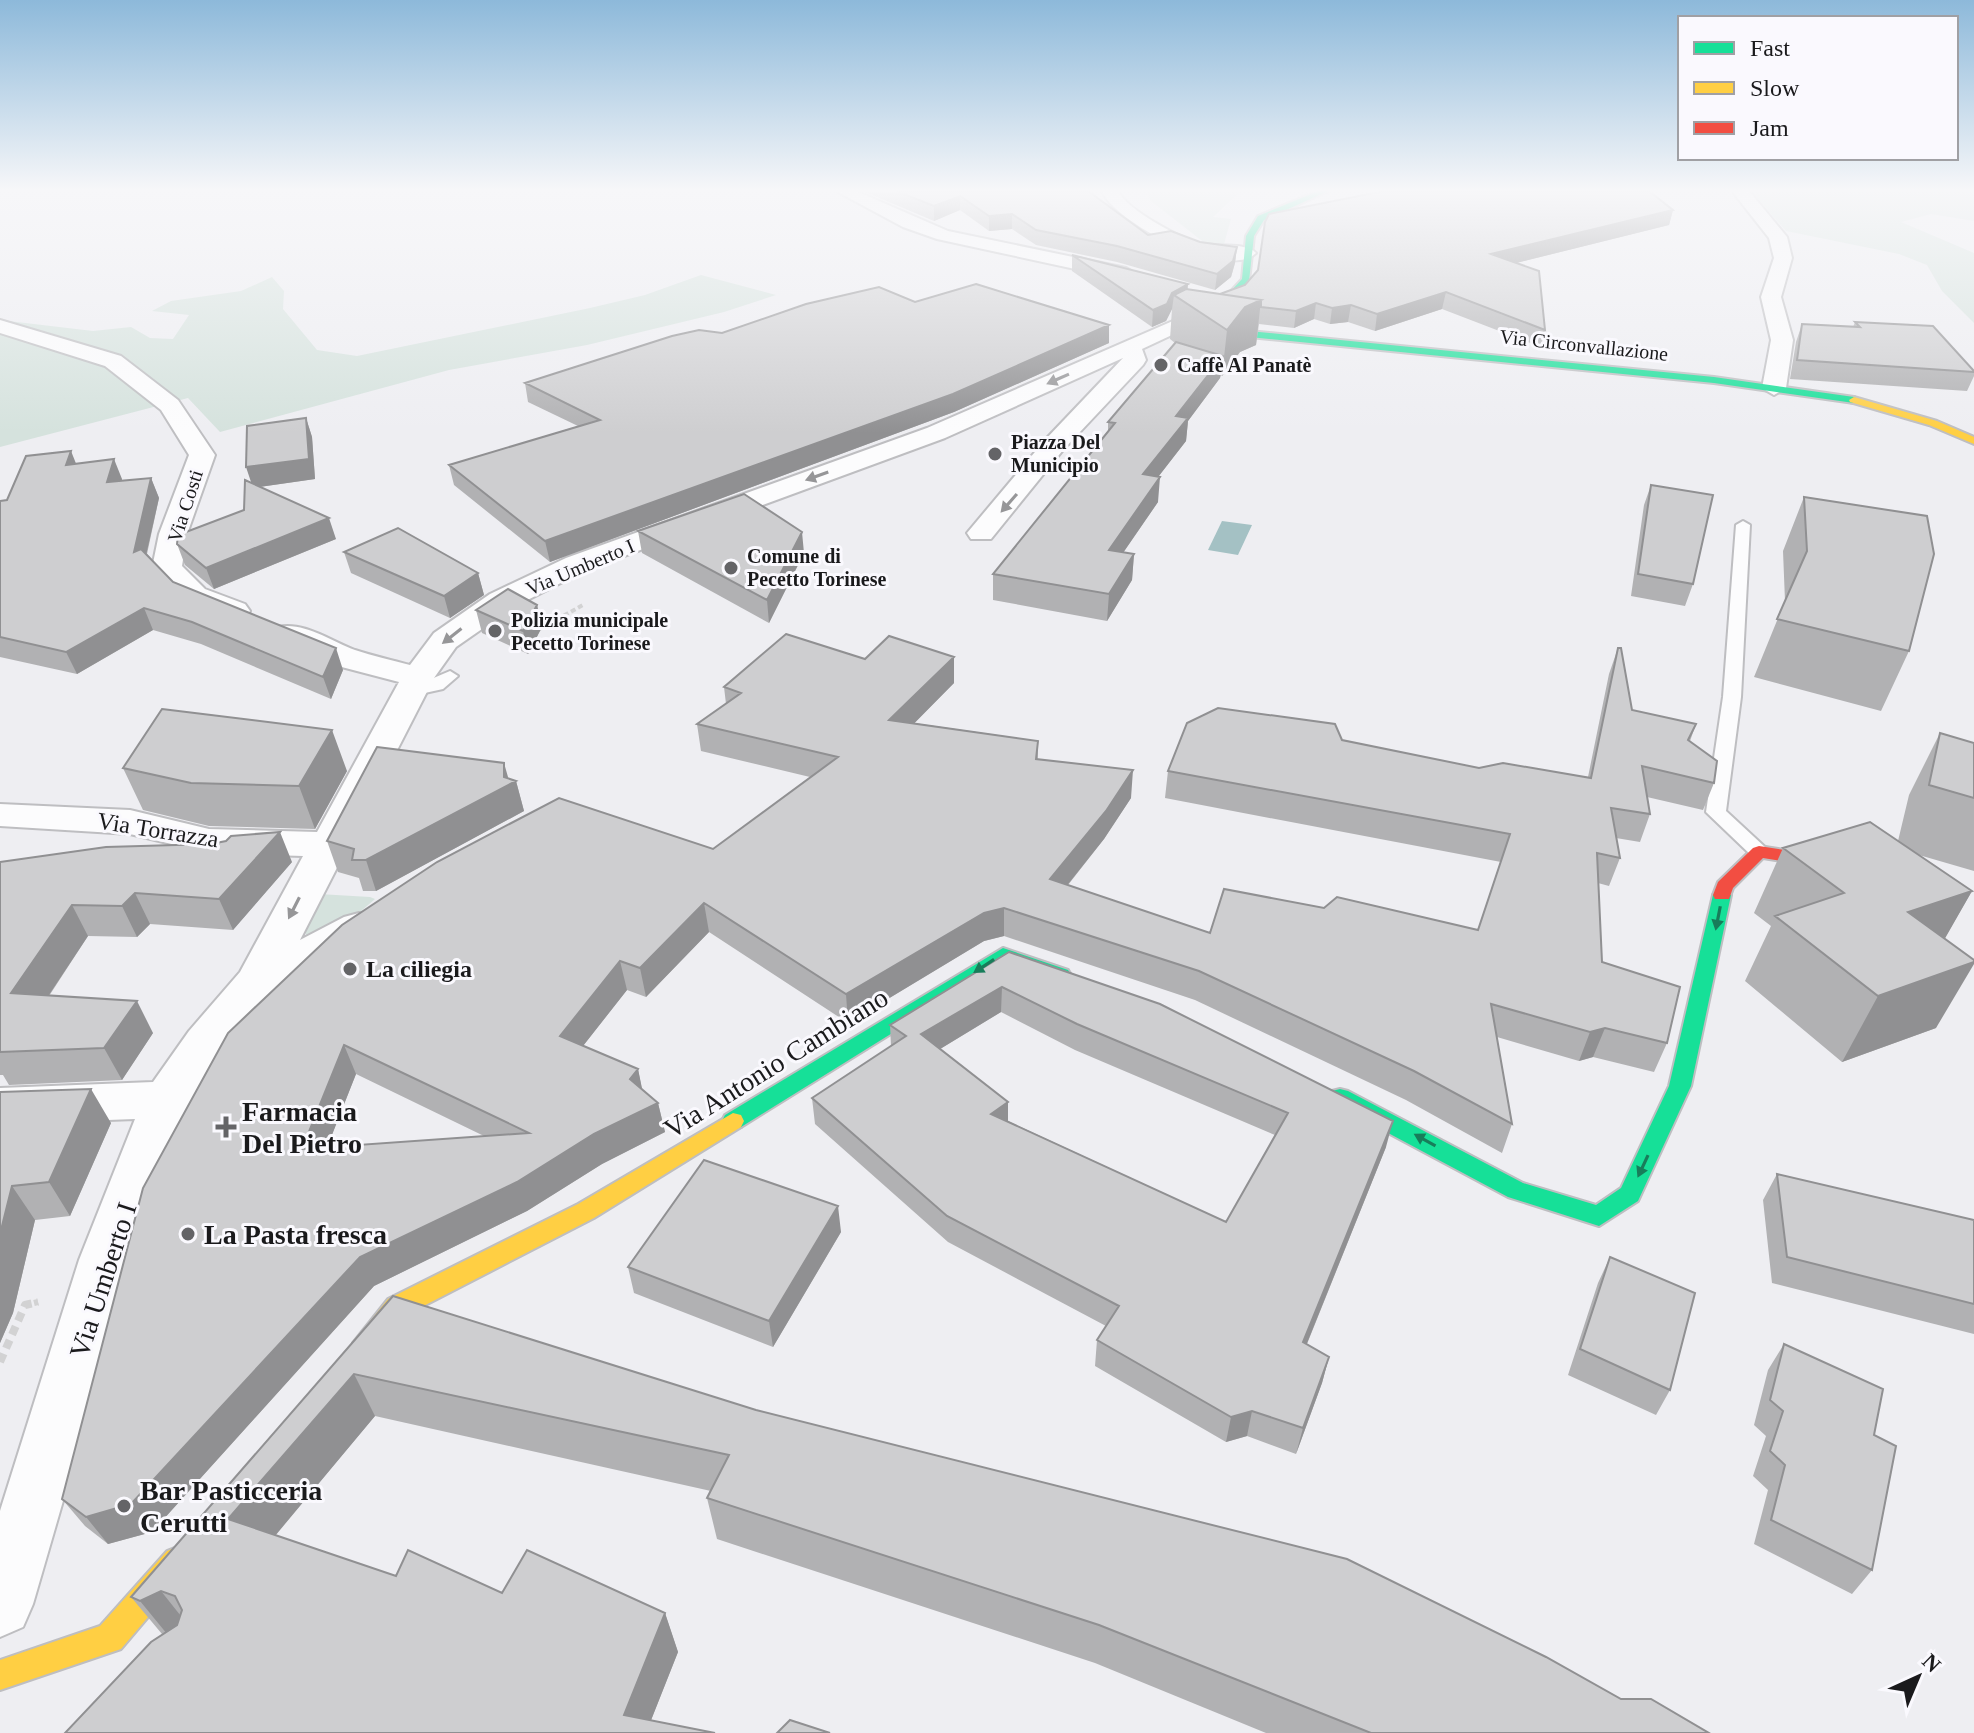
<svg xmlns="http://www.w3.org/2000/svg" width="1974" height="1733" viewBox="0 0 1974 1733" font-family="Georgia,serif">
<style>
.green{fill:#d5e2dd}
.water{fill:#a4c1c4}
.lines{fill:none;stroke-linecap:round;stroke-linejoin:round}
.lane-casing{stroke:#bebec1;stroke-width:4}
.street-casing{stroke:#bebec1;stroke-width:4}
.fast-casing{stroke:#bebec1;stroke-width:4}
.slow-casing{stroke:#bebec1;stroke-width:4}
.jam-casing{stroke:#bebec1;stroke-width:4}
.path-far2{stroke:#d2d2d3;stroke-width:4;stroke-dasharray:5 3;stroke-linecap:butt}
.path-far1{stroke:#d2d2d3;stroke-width:6;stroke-dasharray:7 5;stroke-linecap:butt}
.path{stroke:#d2d2d3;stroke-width:8;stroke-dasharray:9 6;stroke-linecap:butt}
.lane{fill:#fcfcfd;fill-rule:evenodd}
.street{fill:#fcfcfd;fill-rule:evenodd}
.fast{fill:#16e098;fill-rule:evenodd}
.slow{fill:#ffcf43;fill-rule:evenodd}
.jam{fill:#f24e42;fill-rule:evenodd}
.wall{fill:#b1b1b3;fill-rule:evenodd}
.shaded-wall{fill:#909092}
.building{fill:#ceced0;stroke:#909092;stroke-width:2;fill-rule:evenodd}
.oneway{fill:#969698}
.oneway2{fill:#187d5a}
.poi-dot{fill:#646467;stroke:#faf9fe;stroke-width:3}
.labels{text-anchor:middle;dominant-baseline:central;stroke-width:6;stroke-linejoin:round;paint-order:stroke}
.far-street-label{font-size:20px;fill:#1a1a1c;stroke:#faf9fe}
.far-poi-label{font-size:20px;font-weight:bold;fill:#1a1a1c;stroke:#faf9fe;text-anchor:start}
.street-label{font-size:24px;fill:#1a1a1c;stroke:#faf9fe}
.poi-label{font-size:24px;font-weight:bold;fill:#1a1a1c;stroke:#faf9fe;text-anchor:start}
.near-street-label{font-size:28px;fill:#1a1a1c;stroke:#faf9fe}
.near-poi-label{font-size:28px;font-weight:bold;fill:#1a1a1c;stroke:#faf9fe;text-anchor:start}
</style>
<rect width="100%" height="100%" fill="#eeeef2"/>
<path class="green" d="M1147 191H1241L1213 217 1231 219 1224 244H1206L1151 201Z
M1751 191H1974V221L1931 214 1901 222 1974 253V323L1942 291 1927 265 1899 254 1786 231Z
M701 275 776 295 724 312 587 345 449 370 220 432 188 398 0 447V320L93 331 131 327 150 338 173 339 189 315 152 311 171 301 241 291 272 277 284 291 283 309 317 350 357 356 590 308 645 295Z
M319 894 370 897 375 899 346 924 315 941 307 936 302 927Z"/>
<path class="water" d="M1222 521 1252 525 1238 555 1208 550Z"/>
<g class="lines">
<g class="lane-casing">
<path id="lane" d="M1743 521 1750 525 1741 697 1726 811 1766 848 1769 852 1766 856H1752L1706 812 1723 697 1736 525Z
M450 671 458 676 443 689 411 696 403 691Z"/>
</g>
<g class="street-casing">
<path id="street" d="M836 191H856L948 231 1126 268 1136 274 1126 280 937 239 903 227Z
M1102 191H1118C1127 210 1181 239 1202 244 1218 247 1246 242 1256 253 1229 281 1115 224 1102 191Z
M1732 191H1749L1787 237 1792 258 1781 297 1793 340 1786 388 1774 395 1762 388 1771 340 1761 297 1774 258 1769 238Z
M1182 317 1193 323 1189 327 1142 349 1146 360 1143 365 1063 450 991 539H971L967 533 1045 440 1123 358 945 438 586 570 512 608 456 647 434 678 300 940 344 917 359 913 374 917 380 927 374 937 273 992 221 1055 189 1104 133 1260 33 1604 23 1627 0 1637V1511L79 1260 135 1119 0 1124V1088L153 1082 189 1031 240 972 303 856 209 853 130 834 0 826V804L130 810 209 829 317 832 399 682 334 665 278 641 273 634 278 627C303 621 331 641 355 650 373 656 392 660 410 665L434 633 490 594 566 558 927 428Z
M0 320 121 356 178 400 215 455 187 534 182 566 205 589 245 604 250 611 245 618C211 626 171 595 152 568L159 534 189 455 161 410 105 366 0 333Z"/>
</g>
<g class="fast-casing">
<path id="fast" d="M1318 191H1328L1264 220 1254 236 1249 281 1237 295 1186 318 1196 325 1209 327 1714 377 1854 397 1859 400 1854 403 1714 383 1209 333 1190 329 1176 320V316L1231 291 1242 279 1246 236 1258 216Z
M1722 889 1731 895 1691 1086 1638 1201 1599 1226 1508 1197 1332 1103 1329 1097 1332 1091 1340 1089 1348 1091 1523 1183 1596 1205 1621 1188 1669 1086 1713 895Z
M1003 948 1068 970 1071 975 1068 980 1061 982 1005 963 741 1127 733 1129 725 1127 722 1121 725 1115Z"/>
</g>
<g class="slow-casing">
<path id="slow" d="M1854 397 1937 421 1974 437V444L1929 425 1850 402 1849 400Z
M733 1113 741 1115 744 1121 741 1127 594 1218 406 1315 375 1351 366 1354 357 1351 353 1343 388 1299 578 1204Z
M177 1547 187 1551 191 1561 187 1571 121 1649 0 1690V1660L100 1626 167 1551Z"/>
</g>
<g class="jam-casing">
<path id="jam" d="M1759 846 1837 858 1846 864 1837 870 1763 858 1733 888 1729 899H1715L1713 895 1718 882 1753 848Z"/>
</g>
<path class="path-far2" d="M536 631 583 605"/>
<path class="path-far1" d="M34 1303 38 1302"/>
<path class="path" d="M0 1362 25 1305 38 1302"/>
<use href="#lane" class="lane"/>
<use href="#street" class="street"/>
<use href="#fast" class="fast"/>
<use href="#slow" class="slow"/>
<use href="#jam" class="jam"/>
</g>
<path class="wall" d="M863 191H1088L1148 235 1237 247 1235 263 1231 277 1215 290 1117 262 1036 245 1012 229 989 231 960 210 934 221Z
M1673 210 1669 225 1516 263 1545 330 1541 347 1442 309 1375 331 1348 322 1330 324 1314 319 1294 328 1259 324 1256 345 1240 352 1222 376 1221 375 1220 378 1188 421 1186 441 1158 477V502L1123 553 1134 554 1132 580 1107 621 993 600V574L1108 432V422L1175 343 1170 339 1172 309 1166 321 1152 327 1072 271V255L1188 290 1220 294Z
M915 302 1109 343 954 412 550 562 454 485 449 465 578 426 528 402 525 383 722 333Z
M1855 322 1974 371V376L1967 391 1790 379 1796 342 1802 324 1853 327Z
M306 418 312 437 315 479 259 487 336 539 214 589 185 565 177 544 244 510 251 483Z
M76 464 122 479V481L151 478 159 498 147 554 173 582 343 670 331 699 201 644 153 630 77 674 0 657V501L7 500Z
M1651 485 1693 584 1685 606 1631 596 1644 505Z
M1804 497 1909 651 1881 711 1754 677 1785 601 1783 551Z
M638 531 804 553 769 623 642 553Z
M344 552 478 573 484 595 450 618 351 573Z
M537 605 542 627 528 654 482 633 476 610Z
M1618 648 1632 710 1696 724 1690 741 1714 783 1703 810 1647 797 1650 814 1640 842 1616 838 1620 858 1609 886 1598 883 1602 962 1667 1043 1654 1072 1593 1057 1579 1061 1497 1037 1512 1124 1502 1153 1406 1100 1195 1000 1004 936 984 941 848 1023 709 932 646 997 627 990 583 1046 638 1069 642 1090 658 1103 665 1132 602 1164 527 1211 374 1286 152 1532 108 1544 85 1526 62 1499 228 1033 713 849 810 777 701 751 697 724 726 704 724 687 865 659 954 683 914 723 1038 741V759L1131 798 1104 839 1068 885 1210 933 1324 908 1478 930 1501 862 1165 798 1168 771 1342 740 1479 768 1588 777 1609 674ZM356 1074 484 1136 327 1147Z
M1940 733 1974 743V871L1919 855 1972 891 1944 939 1936 1028 1842 1062 1745 981 1771 926 1754 913 1783 848 1898 841 1909 795Z
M123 768 347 771 315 829 209 826 143 810Z
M508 778 516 781 524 811 376 891H363L359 878 338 872 327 841Z
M0 862H292L233 930 150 924 137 937 88 936 49 996 153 1033 122 1080 9 1085 3 1075H0Z
M1009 952 1386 1147 1307 1344 1329 1357 1322 1383 1296 1454 1247 1436 1226 1442 1095 1366 1097 1340 1106 1326 948 1242 815 1124 812 1098 891 1046 890 1025ZM1001 1012 1075 1050 1275 1135 1226 1222 1008 1121 940 1049Z
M0 1092 111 1123 70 1216 35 1220 13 1313 0 1343Z
M1777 1174 1974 1220V1334L1772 1283 1763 1200Z
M841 1232 773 1347 634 1293 628 1267Z
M1610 1257 1670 1390 1656 1415 1568 1375 1598 1283Z
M393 1296 1621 1699 1709 1733H1266L1095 1663 717 1539 707 1498 711 1491 375 1416 275 1535 396 1576 502 1593 665 1613 678 1652 651 1720 162 1634 131 1597Z
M1784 1344 1874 1435 1872 1570 1852 1594 1754 1544 1768 1490 1753 1476 1766 1436 1754 1425 1768 1370Z"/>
<path class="shaded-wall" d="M960 196V210L934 221V206Z
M1673 210 1669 225 1488 270 1491 254Z
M1012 214V229L989 231V216Z
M1237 247 1235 263 1231 277 1215 290 1217 274Z
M1188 284 1187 300 1174 295 1172 309 1166 321 1152 327 1153 310 1172 293Z
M1446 292 1442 309 1375 331 1377 314Z
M1261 300 1256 345 1240 352 1222 376 1227 330 1245 307Z
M1316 303 1314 319 1294 328 1296 311Z
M1351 305 1348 322 1330 324 1332 308Z
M1109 325V343L954 412 550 562 545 541Z
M1223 356 1220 378 1188 421 1186 441 1141 499 1143 474 1176 416Z
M306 418 312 437 315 479 253 488 246 467Z
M71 451 79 471 66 465Z
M114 459 122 479 115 502 107 482Z
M1160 477 1158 502 1107 576 1109 550Z
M151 478 159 498 142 573 134 552Z
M329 518 336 539 214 589 206 568Z
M802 532 804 553 769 623 767 600Z
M1134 554 1132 580 1107 621 1109 594Z
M478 573 484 595 450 618 444 596Z
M537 605 542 627 528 654 523 631Z
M144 608 153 630 77 674 66 652Z
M336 648 343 670 331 699 323 677Z
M954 657V683L891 747 889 720Z
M332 730 347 771 315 829 299 786Z
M504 763 510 784 516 781 524 811 376 891 366 860 504 777Z
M1133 770 1131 798 1104 839 1049 908 1050 879Z
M280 832 292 862 233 930 219 899Z
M1972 891 1935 956 1908 912Z
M135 893 150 924 137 937 122 906Z
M704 903 709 932 646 997 640 968Z
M72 905 88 936 29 1025 11 993Z
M1004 908V936L984 941 848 1023 846 994 984 913Z
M620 961 627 990 568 1065 560 1036Z
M1974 962V964L1936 1028 1842 1062 1878 996Z
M1002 987 1001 1012 922 1060 921 1034Z
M137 1001 153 1033 122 1080 104 1048Z
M1605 1028 1593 1057 1579 1061 1590 1032Z
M344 1045 356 1074 315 1178 302 1149Z
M638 1069 644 1098 630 1079Z
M91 1089 111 1123 70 1216 49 1182Z
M1008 1102V1128L991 1114Z
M658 1103 665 1132 602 1164 527 1211 374 1286 152 1532 108 1544 86 1517 360 1257 594 1134Z
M1393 1121 1386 1147 1297 1368 1303 1342Z
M12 1186 35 1220 13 1313 0 1343V1234Z
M838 1206 841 1232 773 1347 769 1321Z
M1329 1357 1322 1383 1296 1454 1303 1428Z
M354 1374 375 1416 255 1560 228 1519Z
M1252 1411 1247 1436 1226 1442 1231 1417Z
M161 1591 192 1630 172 1640 140 1601Z
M665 1613 678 1652 646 1733 624 1715Z"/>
<path class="building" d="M896 191H1088L1148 235 1171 231 1200 242 1237 247 1233 261 1217 274 1117 246 1036 230 1012 214 989 216 960 196 934 206Z
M1384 191H1649L1673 210 1491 254 1539 271 1545 330 1446 292 1377 314 1351 305 1332 308 1316 303 1296 311 1261 307V300L1220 294 1245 285 1258 270 1265 222 1269 214Z
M1072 255 1188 284 1172 293 1167 304 1153 310Z
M976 284 1109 325 953 394 545 541 449 465 600 420 525 383 672 336 699 330 722 333 806 304 879 287 915 302Z
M1186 289 1261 300 1245 307 1227 330 1174 295Z
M1855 322 1933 326 1974 371V372L1797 360 1802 324 1860 327Z
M1176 342 1223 356 1176 416 1188 418 1143 474 1160 477 1109 550 1134 554 1109 594 993 574 1115 423 1108 422Z
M306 418 309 459 246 467 247 426Z
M71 451 66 465 114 459 107 482 151 478 134 552 141 549 173 582 336 648 323 677 192 622 144 608 66 652 0 637V501L7 500 26 456Z
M245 480 329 518 206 568 177 544 178 535 244 510Z
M1651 485 1713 495 1693 584 1638 574Z
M744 494 802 532 767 600 638 531Z
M1804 497 1927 516 1934 554 1909 651 1777 619 1807 551Z
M398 528 478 573 444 596 344 552Z
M508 589 537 605 523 631 476 610Z
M786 634 865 659 889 636 954 657 889 720 1038 741 1036 759 1133 770 1106 811 1050 879 1210 933 1224 889 1324 908 1337 897 1478 930 1510 834 1168 771 1187 723 1218 708 1335 724 1342 740 1479 768 1503 763 1591 778 1618 648H1621L1632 710 1696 724 1688 740 1717 761 1714 783 1642 766 1650 814 1611 808 1620 858 1597 853 1602 962 1680 987 1667 1043 1605 1028 1590 1032 1491 1004 1512 1124 1414 1071 1199 971 1004 908 984 913 846 994 704 903 640 968 620 961 560 1036 638 1069 630 1079 658 1103 594 1134 517 1182 360 1257 131 1504 86 1517 62 1499 143 1188 228 1033 342 925 437 862 559 798 713 849 838 757 697 724 741 693 724 687ZM344 1045 529 1133 302 1149Z
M162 709 332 730 299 786 191 783 123 768Z
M1940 733 1974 743V798L1929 785Z
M377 747 504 763V777L516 781 366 860H352L354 849 327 841Z
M1870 822 1972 891 1908 912 1974 960V962L1878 996 1775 916 1844 893 1783 848Z
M280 832 219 899 135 893 122 906 72 905 11 993 137 1001 104 1048 0 1052V862L106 847 211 844 226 841 231 836Z
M1009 952 1160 1004 1393 1121 1303 1342 1329 1357 1303 1428 1252 1411 1231 1417 1097 1340 1119 1306 947 1216 812 1098 906 1036 890 1025ZM1002 987 1077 1024 1288 1113 1226 1222 991 1114 1008 1102 921 1034Z
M91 1089 49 1182 12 1186 0 1234V1092Z
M704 1160 838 1206 769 1321 628 1267Z
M1777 1174 1974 1220V1304L1787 1257Z
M1610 1257 1695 1293 1670 1390 1580 1349Z
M393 1296 756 1410 1347 1559 1546 1657 1621 1699H1651L1709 1733H1371L1099 1625 707 1498 729 1455 354 1374 228 1519 396 1576 408 1550 502 1593 527 1550 665 1613 624 1715 715 1733H65L151 1642 177 1625 182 1610 175 1596 161 1591 140 1601 131 1597Z
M1784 1344 1883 1389 1874 1435 1896 1446 1872 1570 1771 1520 1785 1465 1770 1451 1783 1411 1770 1400Z
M790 1720 830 1733H777Z"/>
<defs><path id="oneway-solid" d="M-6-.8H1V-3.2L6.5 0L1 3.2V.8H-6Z" transform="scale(2)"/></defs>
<g class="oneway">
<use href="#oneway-solid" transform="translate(1058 379) rotate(156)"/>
<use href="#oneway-solid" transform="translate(817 476) rotate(160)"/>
<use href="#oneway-solid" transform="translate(1009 503) rotate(131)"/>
<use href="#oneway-solid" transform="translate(452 636) rotate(142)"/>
<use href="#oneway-solid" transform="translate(294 908) rotate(117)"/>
</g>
<g class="oneway2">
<use href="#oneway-solid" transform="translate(1718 918) rotate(101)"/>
<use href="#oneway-solid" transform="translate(984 966) rotate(147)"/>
<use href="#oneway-solid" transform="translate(1425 1140) rotate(-151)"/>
<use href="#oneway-solid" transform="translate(1643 1166) rotate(115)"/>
</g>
<linearGradient id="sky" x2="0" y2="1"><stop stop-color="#8db9da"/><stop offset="0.44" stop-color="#f7f7f9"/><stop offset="1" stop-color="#f7f7f9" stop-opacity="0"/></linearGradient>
<rect width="1974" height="433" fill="url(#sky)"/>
<g class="poi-dot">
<circle cx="1161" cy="365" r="8"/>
<circle cx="995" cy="454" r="8"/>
<circle cx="731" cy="568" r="8"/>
<circle cx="495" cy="631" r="8"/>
<circle cx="350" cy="969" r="8"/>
<path d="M222 1115h8v8h8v8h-8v8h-8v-8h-8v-8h8z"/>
<circle cx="188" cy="1234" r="8"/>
<circle cx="124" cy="1506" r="8"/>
</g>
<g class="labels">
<g class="far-street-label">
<text transform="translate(1584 345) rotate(6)">Via Circonvallazione</text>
<text transform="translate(185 506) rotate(-72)">Via Costi</text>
<text transform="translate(580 567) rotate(-23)">Via Umberto I</text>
</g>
<g class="far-poi-label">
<text x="1177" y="365">Caffè Al Panatè</text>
<text x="1011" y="442">Piazza Del<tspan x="1011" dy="23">Municipio</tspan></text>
<text x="747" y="556">Comune di<tspan x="747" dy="23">Pecetto Torinese</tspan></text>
<text x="511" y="620">Polizia municipale<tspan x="511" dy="23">Pecetto Torinese</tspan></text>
</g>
<g class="street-label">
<text transform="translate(158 830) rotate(9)">Via Torrazza</text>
</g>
<g class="poi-label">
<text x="366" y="969">La ciliegia</text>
</g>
<g class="near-street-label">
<text transform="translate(776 1063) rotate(-32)">Via Antonio Cambiano</text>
<text transform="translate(103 1280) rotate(-72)">Via Umberto I</text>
</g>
<g class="near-poi-label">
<text x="242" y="1111">Farmacia<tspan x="242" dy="32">Del Pietro</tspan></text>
<text x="204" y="1234">La Pasta fresca</text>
<text x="140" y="1490">Bar Pasticceria<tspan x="140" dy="32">Cerutti</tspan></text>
</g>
</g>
<rect x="1678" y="16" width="280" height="144" fill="#faf9fe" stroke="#a0a0a4" stroke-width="2"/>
<rect x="1694" y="42" width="40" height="12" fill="#16e098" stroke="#a0a0a4" stroke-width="2"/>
<text x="1750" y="56" font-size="24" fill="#1a1a1c">Fast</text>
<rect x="1694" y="82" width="40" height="12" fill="#ffcf43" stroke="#a0a0a4" stroke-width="2"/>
<text x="1750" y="96" font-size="24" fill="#1a1a1c">Slow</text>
<rect x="1694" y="122" width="40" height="12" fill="#f24e42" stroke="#a0a0a4" stroke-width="2"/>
<text x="1750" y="136" font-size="24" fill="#1a1a1c">Jam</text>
<g transform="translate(1918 1677) rotate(44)" stroke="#faf9fe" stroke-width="6" paint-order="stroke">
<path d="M0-6L14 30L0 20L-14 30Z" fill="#1a1a1c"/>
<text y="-12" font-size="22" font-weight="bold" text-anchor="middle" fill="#1a1a1c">N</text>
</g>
</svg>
